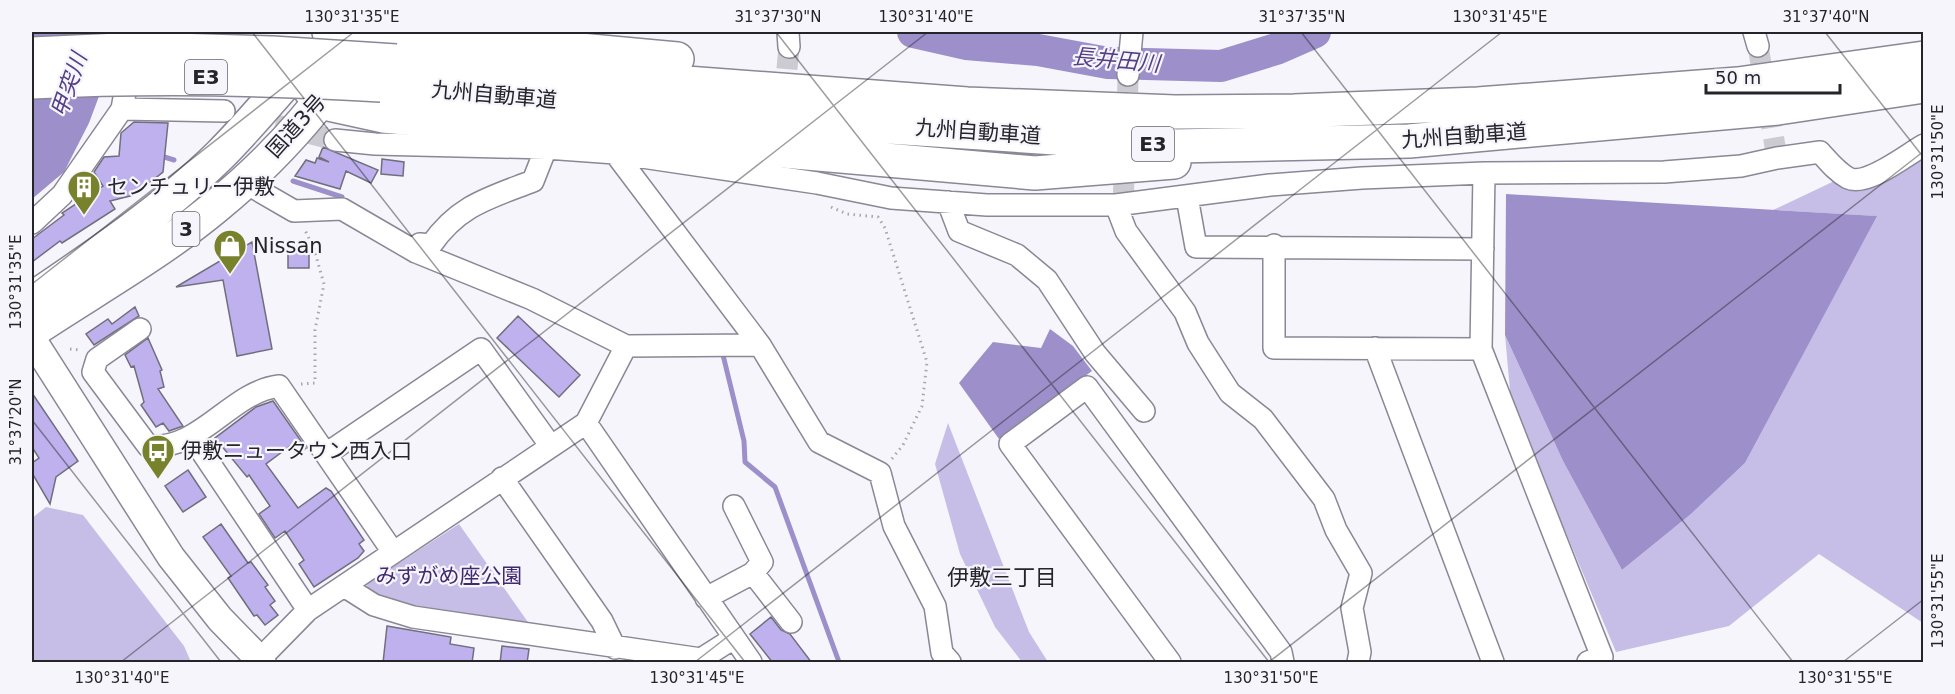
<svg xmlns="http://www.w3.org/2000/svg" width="1955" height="694" viewBox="0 0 1955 694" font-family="'DejaVu Sans','Noto Sans JP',sans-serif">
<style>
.green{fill:#c6bee6}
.water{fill:#9d90ca}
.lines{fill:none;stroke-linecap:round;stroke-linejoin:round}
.stream{stroke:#9d90ca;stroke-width:5}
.river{stroke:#9d90ca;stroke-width:32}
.building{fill:#beb1ed;stroke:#716e7d;stroke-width:1.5}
.minor-tunnel{stroke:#cdcbd2;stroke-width:21;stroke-dasharray:21 10;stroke-linecap:butt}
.minor-casing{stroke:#8a8796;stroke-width:24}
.tertiary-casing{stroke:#8a8796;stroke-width:30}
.trunk-casing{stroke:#8a8796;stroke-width:36}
.motorway-casing{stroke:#8a8796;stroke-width:36}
.path{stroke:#a7a6ac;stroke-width:3;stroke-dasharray:1.5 4.5;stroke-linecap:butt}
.minor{stroke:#fff;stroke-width:21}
.tertiary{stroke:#fff;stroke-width:27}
.trunk{stroke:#fff;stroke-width:33}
.motorway{stroke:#fff;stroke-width:33}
.motorway-bridge-casing{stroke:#8a8796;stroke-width:36;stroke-linecap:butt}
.motorway-bridge{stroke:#fff;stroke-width:33}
.ticks{fill:none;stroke:#25242a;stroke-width:1.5;stroke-opacity:0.45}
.labels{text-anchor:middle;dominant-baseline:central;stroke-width:4.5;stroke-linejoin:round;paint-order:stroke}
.shield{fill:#f7f5fc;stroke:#646369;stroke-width:1.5}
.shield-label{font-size:20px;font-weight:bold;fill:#25242a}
.street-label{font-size:21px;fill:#25242a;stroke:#f7f5fc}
.poi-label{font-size:21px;fill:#25242a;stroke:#f7f5fc;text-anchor:start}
.park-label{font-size:21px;fill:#40296f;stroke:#f7f5fc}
.water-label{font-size:22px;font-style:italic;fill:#543f87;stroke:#f7f5fc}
.neighbourhood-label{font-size:22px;fill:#25242a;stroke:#f7f5fc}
.neatline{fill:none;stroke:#25242a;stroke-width:2}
.ticks-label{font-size:15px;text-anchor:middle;fill:#25242a}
</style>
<rect width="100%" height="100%" fill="#f7f5fc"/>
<path class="green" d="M1923 139V623L1819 554 1729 626 1616 652 1511 402 1505 335 1563 461 1622 570 1691 514 1745 463 1876 216 1773 210Z
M948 423 1029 632 1048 662H1022L995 627 960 554 935 464Z
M46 507 83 515 184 646 191 662H32V518Z
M459 524 530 625 405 609 368 593 367 584Z"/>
<path class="water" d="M32 32H123L89 123 64 172 32 199Z
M1506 194 1877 216 1745 463 1691 514 1622 570 1563 461 1505 335Z
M1050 329 1073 346 1092 371 999 439 959 383 993 342 1041 348Z"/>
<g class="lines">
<path class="stream" d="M158 155 174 160
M293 181 342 197
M723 355 744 441 745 462 775 487 839 662"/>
<path class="river" d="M913 32 966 44 1038 50 1108 63 1221 66 1276 49 1315 32"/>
</g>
<path class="building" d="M134 122 168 123 163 172 134 195 110 201 115 209 62 243 60 241 32 262V239L64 215 62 213 103 186 94 172 104 157 119 156 121 133Z
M323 147 378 170 371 183 346 171 340 189 295 176 306 160 315 163 317 158 329 162 319 157Z
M382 159 404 162 403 176 381 174Z
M252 242 272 349 237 356 223 280 176 287Z
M288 246 303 247V254H309V268H288Z
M135 307 139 316 94 345 86 334 108 319 112 324Z
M518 316 580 375 559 397 497 338Z
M148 338 162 370 160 371 164 387 158 389 183 426 169 431 163 423 156 427 141 405 144 402 134 366 131 367 125 355Z
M32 393 78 461 56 477 50 504 32 473V463L39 458 32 447Z
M273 401 306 448 297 455 290 446 266 464 298 508 326 488 331 491 364 540 359 544 364 551 358 558 314 587 299 564 304 560 285 531 275 538 259 514 270 506 249 475 247 477 215 438 256 407Z
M188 470 206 497 183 512 165 486Z
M221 524 248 563 251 562 268 585 265 587 275 601 270 605 278 615 265 625 257 615 254 616 228 578 231 576 203 537Z
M771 617 781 630 790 634 812 663H773L750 634Z
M387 626 451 637 450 644 474 648 472 663H383Z
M502 646 529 649 527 663H500Z"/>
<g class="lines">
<path class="minor-tunnel" d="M1758 46 1777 158
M784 100 789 47
M245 117 335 140
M1127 123 1128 75
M1123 204 1125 154"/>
<g class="minor-casing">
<path id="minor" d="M788 32 789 47
M1754 32 1758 46
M1128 75 1132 32
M122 109 224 111
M335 140 375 144 546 148
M615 153 760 345 819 442 880 473 894 526 935 606 942 653 950 662
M1484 173 1481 349 1602 657 1588 662
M244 182 294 211 342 209 416 252 532 299 626 346 760 345
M1187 197 1196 247 1483 249
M948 202 959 231 1017 255 1047 280 1095 353 1144 411
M1116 205 1126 231 1185 312 1198 343 1230 393 1263 419 1324 499 1336 530 1361 573 1352 608 1360 652 1358 662
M32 223 62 195 122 109 136 32
M1274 245V348L1481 349
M416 252 420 244 431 245C459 205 489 198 533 181L546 148 615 153 817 183 891 198 987 205H1116L1270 185 1362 178 1484 173 1664 172 1741 166 1777 158 1820 152C1829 162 1837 172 1848 178 1867 187 1906 155 1924 145
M140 329 97 359 93 372 148 446C201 451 230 392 279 386L393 552
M1375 348 1493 662
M586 423 751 662
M192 437 308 610
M326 454 481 349 550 445
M502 478 602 621 615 648
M753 573 791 622
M344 586 374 605 413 617 701 659 734 638
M706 598 753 573 762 562 734 506
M259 660 308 610 586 423 626 346
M1170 662 1010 444 1087 387 1281 652 1283 662"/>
</g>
<g class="tertiary-casing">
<path id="tertiary" d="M32 339 171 557 220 619 262 662"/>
</g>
<g class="trunk-casing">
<path id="trunk" d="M32 299C97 255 164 210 220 155 249 126 275 94 303 63
M32 331C92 291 157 255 214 208 260 171 302 127 337 79"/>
</g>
<g class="motorway-casing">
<path id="motorway" d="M329 32 463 39 677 59
M396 61 967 104 1175 112 1294 111 1478 104 1738 84 1924 58
M296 71 319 102 383 116 1035 173 1174 162
M381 85 736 117 1176 146 1409 141 1778 108 1924 86"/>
</g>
<path class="path" d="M831 207 847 214 878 217 885 228 927 362 922 406 903 445 891 460
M70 349 80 350
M301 384 315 383V330L324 284 314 249 304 228"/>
<use href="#minor" class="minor"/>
<use href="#tertiary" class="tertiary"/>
<use href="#trunk" class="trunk"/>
<use href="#motorway" class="motorway"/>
<g class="motorway-bridge-casing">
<path id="motorway-bridge" d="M32 54 142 49 272 53 396 61
M32 82C151 76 262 78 381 85"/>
</g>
<use href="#motorway-bridge" class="motorway-bridge"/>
</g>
<path class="ticks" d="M252 32 745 662M776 32 1269 662M1301 32 1793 662M1825 32 1924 158M32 284 354 32M32 420 221 662M121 662 928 32M695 662 1502 32M1269 662 1924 151M1843 662 1924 599"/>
<defs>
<g id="building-pin" transform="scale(1.725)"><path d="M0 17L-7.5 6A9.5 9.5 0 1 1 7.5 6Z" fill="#78812c" stroke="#f7f5fc"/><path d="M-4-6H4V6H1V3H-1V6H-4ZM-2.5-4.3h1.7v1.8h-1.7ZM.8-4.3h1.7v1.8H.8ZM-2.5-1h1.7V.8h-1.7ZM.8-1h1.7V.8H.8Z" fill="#fff"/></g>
<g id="shop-pin" transform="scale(1.725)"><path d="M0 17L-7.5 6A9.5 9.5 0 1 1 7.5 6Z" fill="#78812c" stroke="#f7f5fc"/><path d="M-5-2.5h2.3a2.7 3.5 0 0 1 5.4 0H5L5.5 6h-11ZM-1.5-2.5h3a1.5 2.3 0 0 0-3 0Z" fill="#fff"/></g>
<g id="bus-pin" transform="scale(1.725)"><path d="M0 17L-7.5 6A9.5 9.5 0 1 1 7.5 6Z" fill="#78812c" stroke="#f7f5fc"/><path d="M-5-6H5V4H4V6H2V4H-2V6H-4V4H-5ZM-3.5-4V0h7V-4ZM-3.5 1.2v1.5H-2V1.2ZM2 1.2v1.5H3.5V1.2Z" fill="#fff"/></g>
</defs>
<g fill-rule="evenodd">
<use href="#building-pin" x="84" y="187"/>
<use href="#shop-pin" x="230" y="246"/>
<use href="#bus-pin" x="158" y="451"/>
</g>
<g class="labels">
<g class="shield">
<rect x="185" y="60" width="42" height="34" rx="4.5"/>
<rect x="1132" y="127" width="42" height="34" rx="4.5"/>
<rect x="172.5" y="212" width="27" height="34" rx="4.5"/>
</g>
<g class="shield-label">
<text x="206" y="77">E3</text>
<text x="1153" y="144">E3</text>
<text x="186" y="229">3</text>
</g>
<g class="street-label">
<text transform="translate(494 95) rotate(5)">九州自動車道</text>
<text transform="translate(296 126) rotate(-48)">国道3号</text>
<text transform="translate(978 132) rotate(4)">九州自動車道</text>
<text transform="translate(1464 136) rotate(-4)">九州自動車道</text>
</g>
<g class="poi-label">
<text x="107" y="187">センチュリー伊敷</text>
<text x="253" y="246">Nissan</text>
<text x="181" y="451">伊敷ニュータウン西入口</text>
</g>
<g class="park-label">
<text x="449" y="576">みずがめ座公園</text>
</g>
<g class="water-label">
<text transform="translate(1116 60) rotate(5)">長井田川</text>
<text transform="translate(69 85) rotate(-71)">甲突川</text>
</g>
<g class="neighbourhood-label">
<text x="1002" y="577">伊敷三丁目</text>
</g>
</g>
<rect width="1955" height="694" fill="none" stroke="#f7f5fc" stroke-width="66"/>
<path d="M1706 84v9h134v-9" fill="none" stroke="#25242a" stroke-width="3"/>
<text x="1715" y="84" font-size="18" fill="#25242a" stroke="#f7f5fc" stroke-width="4.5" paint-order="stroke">50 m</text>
<rect x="33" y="33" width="1889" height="628" class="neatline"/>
<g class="ticks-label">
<text x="352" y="22">130°31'35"E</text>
<text x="778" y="22">31°37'30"N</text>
<text x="926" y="22">130°31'40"E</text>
<text x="1302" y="22">31°37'35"N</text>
<text x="1500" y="22">130°31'45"E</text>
<text x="1826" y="22">31°37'40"N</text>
<text transform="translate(1938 152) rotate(-90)" y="5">130°31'50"E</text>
<text transform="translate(16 282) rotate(-90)" y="5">130°31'35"E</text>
<text transform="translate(16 422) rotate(-90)" y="5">31°37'20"N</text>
<text transform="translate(1938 601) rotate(-90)" y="5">130°31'55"E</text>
<text x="122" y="683">130°31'40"E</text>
<text x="697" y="683">130°31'45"E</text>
<text x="1271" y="683">130°31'50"E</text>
<text x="1845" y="683">130°31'55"E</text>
</g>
</svg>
